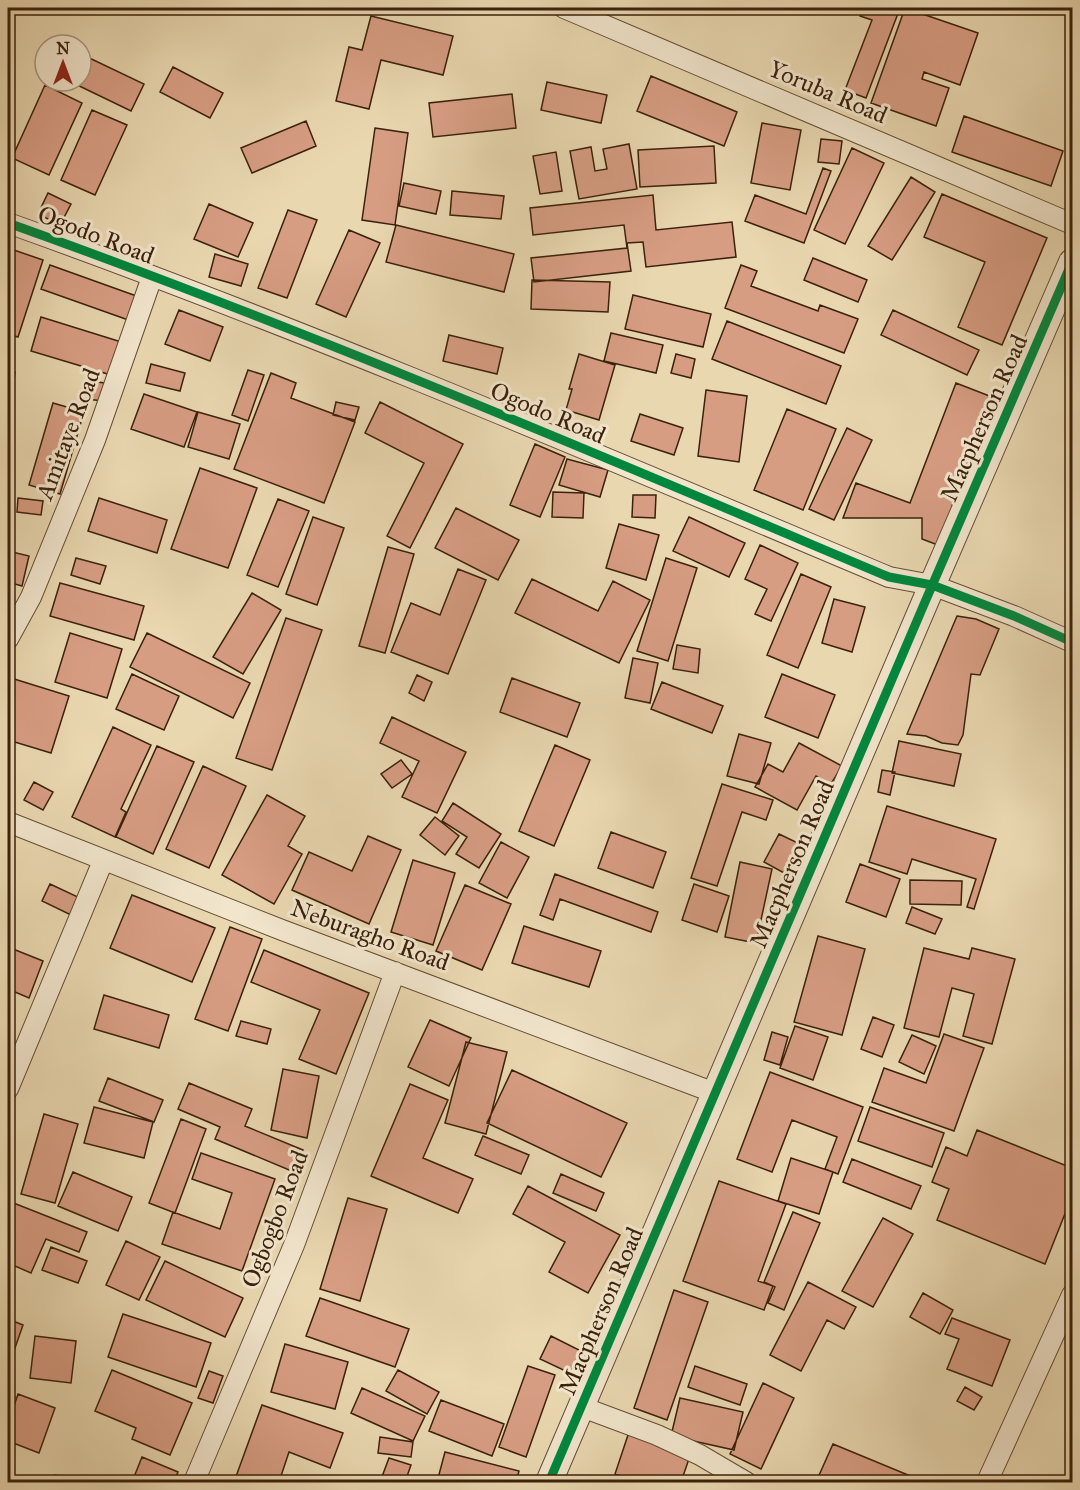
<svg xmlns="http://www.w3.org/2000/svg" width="1080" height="1490" viewBox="0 0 1080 1490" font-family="'IM FELL Great Primer',serif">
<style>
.building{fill:#d79d83;stroke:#3b210b;stroke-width:1.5}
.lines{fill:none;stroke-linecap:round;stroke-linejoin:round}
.minor-casing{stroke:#664e34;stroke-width:22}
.tertiary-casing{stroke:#664e34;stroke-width:28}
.minor{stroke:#f1e5cc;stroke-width:20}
.tertiary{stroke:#f1e5cc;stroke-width:26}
.cycleway-casing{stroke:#f1e5cc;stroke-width:13}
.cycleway{stroke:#00873e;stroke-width:9}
.labels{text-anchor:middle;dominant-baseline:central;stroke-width:6;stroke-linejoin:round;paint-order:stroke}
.street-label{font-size:24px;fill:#3b210b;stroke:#f1e5cc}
</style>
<rect width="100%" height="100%" fill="#e9d7b0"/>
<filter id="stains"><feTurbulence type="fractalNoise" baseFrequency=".00333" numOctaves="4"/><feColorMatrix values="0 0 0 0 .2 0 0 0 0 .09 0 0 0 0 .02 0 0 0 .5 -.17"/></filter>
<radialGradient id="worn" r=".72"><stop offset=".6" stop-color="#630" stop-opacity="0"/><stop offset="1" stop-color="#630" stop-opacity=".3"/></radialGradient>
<path class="building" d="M863 8H900L866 98 845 90 872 20 860 16Z
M905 8 978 33 960 85 924 72 922 79 949 88 936 126 871 103Z
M371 16 453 36 443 75 381 60 369 109 336 101 349 47 362 50Z
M81 54 144 84 131 111 69 81H81Z
M173 67 223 93 210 118 160 92Z
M651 76 737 112 724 146 637 111Z
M547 82 607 95 601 123 541 110Z
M45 85 82 103 49 175 12 158Z
M512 94 516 128 433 137 429 103Z
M92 110 127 125 95 195 61 180Z
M964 116 1063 151 1051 186 952 152Z
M306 121 316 146 252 173 241 148Z
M762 123 801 130 790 190 751 183Z
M375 128 408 133 395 225 362 220Z
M821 139 842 141 839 164 818 162Z
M629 144 637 189 579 199 570 151 591 147 595 171 607 169 603 149Z
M714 146 716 183 640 187 638 150Z
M852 148 884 163 845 244 814 230Z
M556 152 562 191 540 194 533 156Z
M823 168 831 171 804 243 745 221 755 195 806 214Z
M911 177 935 192 892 260 868 246Z
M404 183 441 191 436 214 399 206Z
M452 191 504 196 501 219 450 215Z
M48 193 71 204 60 225 38 214Z
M942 194 1047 238 1002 345 958 327 985 262 924 237Z
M653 195 656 230 732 222 736 257 646 267 643 242 627 243 631 271 534 282 531 258 627 248 624 225 533 235 530 208Z
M209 204 253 223 238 257 194 239Z
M288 210 317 220 287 298 258 288Z
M396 225 514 254 504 292 386 262Z
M349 230 380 243 346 317 316 304Z
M8 248 43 260 18 337 8 334Z
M215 254 248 264 241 286 209 277Z
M813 258 867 280 858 302 804 280Z
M50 265 142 298 134 322 41 289Z
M741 265 757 271 751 286 818 311 820 305 858 319 844 353 725 308Z
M532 280 610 282 608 312 531 309Z
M633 295 711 314 703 347 625 329Z
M179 310 223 327 210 361 165 344Z
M893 310 979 350 967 375 881 335Z
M41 317 131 345 121 378 31 351Z
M727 321 841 366 826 404 712 359Z
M611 333 663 345 656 373 604 361Z
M449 335 503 348 497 374 443 361Z
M579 354 615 365 599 420 566 410 572 389H569Z
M676 354 695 359 691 378 671 373Z
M151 364 185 373 180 391 146 383Z
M248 370 264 375 248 421 232 415Z
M8 371 15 372 8 436Z
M271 373 296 383 291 398 355 422 324 503 234 469Z
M89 381 113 384 111 402 87 399Z
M956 383 992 397 966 465 967 452 953 487 952 521 943 547 922 539V518H843L856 483 910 503Z
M706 390 747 396 739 462 698 456Z
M144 394 197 412 184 447 131 429Z
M336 402 359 407 355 420 333 415Z
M380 402 463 444 410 548 387 536 424 463 365 433Z
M53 403 84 412 60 494 29 485Z
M787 409 836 429 803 510 754 490Z
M198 412 240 424 229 459 188 447Z
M640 414 683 428 674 455 631 441Z
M847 428 872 440 834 520 809 509Z
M535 444 565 457 540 517 510 505Z
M567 459 608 470 600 497 559 485Z
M200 468 257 488 228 568 171 549Z
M553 492 584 493 583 518 552 517Z
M633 495H656L655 518 632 517Z
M18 498 43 501 41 515 17 512Z
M99 498 167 520 157 553 88 531Z
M278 499 309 511 278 587 247 575Z
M456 508 519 540 498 580 435 548Z
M313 517 344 528 317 605 286 594Z
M689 517 745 543 729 577 673 551Z
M619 524 659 535 646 580 606 568Z
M760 545 798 563 771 621 755 614 767 589 745 579Z
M388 547 414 554 385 653 359 646Z
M8 551 29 556 22 586 8 582Z
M76 558 106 566 100 584 71 575Z
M666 558 697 568 668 661 637 651Z
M458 569 486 580 448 674 391 652 411 603 440 615Z
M801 574 831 587 798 668 767 655Z
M532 579 598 611 613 581 650 600 619 663 515 613Z
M60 583 144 606 134 640 50 616Z
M252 593 281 610 243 674 213 657Z
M834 599 865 607 852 652 822 643Z
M957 616 976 619 999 629 980 675 971 674 963 735 958 745 942 743 926 736 907 734Z
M286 618 322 630 272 770 236 758Z
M70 633 122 649 107 698 55 682Z
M147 633 250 683 233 718 130 667Z
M677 645 700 649 698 673 673 669Z
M633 658 658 663 650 703 625 698Z
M132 674 179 696 164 730 116 709Z
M782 674 835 695 818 738 765 717Z
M417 675 432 682 424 701 409 693Z
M11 678 69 696 51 753 8 740V689Z
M512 678 580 703 567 737 500 712Z
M662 682 723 706 712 733 651 709Z
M392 717 466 752 437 813 402 797 419 761 380 743Z
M113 727 151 745 121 809 126 812 115 837 72 817Z
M739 734 771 743 759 784 727 776Z
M899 741 961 754 954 786 892 773Z
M799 743 842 766 831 784 816 776 797 810 755 787 768 764 783 772Z
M555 745 590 760 554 846 519 831Z
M157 746 194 762 153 854 116 837Z
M401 760 412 774 392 788 381 774Z
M203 766 246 786 209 868 166 849Z
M882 770 895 772 890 795 878 792Z
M34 782 53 792 43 810 24 800Z
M722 784 773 800 766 820 742 812 717 886 691 878Z
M267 795 305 816 288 846 302 854 274 904 222 875Z
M453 803 501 834 479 868 456 854 467 837 442 821Z
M887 806 996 839 974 909 967 907 976 879 912 859 907 874 869 862Z
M435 817 459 836 445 855 420 835Z
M611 832 666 852 653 888 598 868Z
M779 834 800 844 784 873 764 862Z
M368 836 401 850 369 924 292 890 309 852 352 871Z
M501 842 529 857 507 898 479 883Z
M413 860 455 873 433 945 391 932Z
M740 862 772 869 756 943 725 937Z
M860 864 900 879 886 917 846 902Z
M555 874 658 912 651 932 560 899 553 920 540 915Z
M910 880 962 881 961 905 910 904Z
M50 884 80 898 71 915 42 901Z
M694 884 729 896 717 932 682 920Z
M465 885 511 904 482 970 436 951Z
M8 894 13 896 8 914Z
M132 895 215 928 192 982 110 948Z
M912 907 942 919 935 934 906 923Z
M524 926 601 951 589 987 512 963Z
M230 927 262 939 228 1031 195 1019Z
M818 936 865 949 842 1035 794 1022Z
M8 947 43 961 29 998 8 989Z
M924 948 969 959 972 948 1015 959 992 1044 963 1036 974 994 952 988 939 1037 904 1028Z
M264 950 369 993 336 1074 299 1059 320 1010 251 982Z
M104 995 169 1015 159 1048 94 1029Z
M873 1017 894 1025 882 1057 861 1049Z
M430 1020 471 1038 449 1086 408 1067Z
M241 1021 271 1029 267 1044 236 1036Z
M795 1026 828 1037 813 1080 780 1068Z
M772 1032 788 1037 780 1065 764 1060Z
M944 1034 984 1048 954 1131 872 1102 884 1068 926 1083Z
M912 1035 936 1046 924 1074 899 1062Z
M466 1042 507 1052 486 1134 445 1123Z
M283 1069 319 1076 307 1138 271 1130Z
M512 1070 627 1123 601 1177 487 1123Z
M770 1072 863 1107 838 1174 825 1169 837 1137 792 1120 772 1172 737 1159Z
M108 1078 163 1100 154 1122 99 1101Z
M189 1083 252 1109 245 1126 303 1150 294 1172 215 1139 220 1127 178 1109Z
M410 1084 448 1100 423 1158 473 1179 458 1213 371 1176Z
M94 1107 153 1122 144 1158 84 1143Z
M870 1107 944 1133 932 1167 858 1141Z
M44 1114 78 1124 55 1203 21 1194Z
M181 1119 206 1129 175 1213 149 1203Z
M977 1130 1072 1168V1196L1045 1264 937 1220 949 1189 932 1182 946 1147 967 1156Z
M483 1136 529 1155 521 1174 475 1155Z
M201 1153 275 1179 242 1271 162 1244 173 1212 220 1229 232 1193 192 1179Z
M791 1158 833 1172 819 1214 778 1201Z
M852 1159 921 1186 911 1209 843 1182Z
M73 1172 132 1197 118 1231 58 1206Z
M561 1174 604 1193 596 1211 553 1193Z
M719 1181 786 1204 758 1281 773 1286 764 1310 683 1281Z
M528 1186 620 1235 588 1293 549 1272 565 1242 513 1214Z
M348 1198 387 1209 360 1301 320 1289Z
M11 1202 87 1232 79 1252 46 1239 31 1273 8 1263V1211Z
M793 1212 820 1223 784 1310 768 1303 775 1287 764 1282Z
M883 1218 913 1234 873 1307 842 1291Z
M126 1241 160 1257 139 1300 106 1285Z
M51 1247 87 1261 78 1283 42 1270Z
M165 1261 243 1298 225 1337 146 1300Z
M808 1282 856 1307 844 1329 827 1320 801 1371 770 1355Z
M674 1290 708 1302 667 1420 634 1408Z
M923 1293 953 1310 940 1334 910 1317Z
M320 1298 409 1329 395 1367 306 1336Z
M123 1314 211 1343 196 1387 108 1357Z
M952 1318 1010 1340 992 1386 947 1369 959 1339 945 1334Z
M8 1319 23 1325 8 1368Z
M35 1336 76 1341 71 1383 30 1378Z
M551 1336 585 1353 574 1375 540 1359Z
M285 1344 348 1362 335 1409 271 1392Z
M528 1366 555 1375 526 1457 499 1447Z
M695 1366 747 1384 740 1405 688 1387Z
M112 1370 192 1403 170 1455 132 1439 136 1428 95 1411Z
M398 1370 439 1392 427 1414 386 1391Z
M209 1371 223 1376 213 1403 198 1398Z
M763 1383 794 1398 761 1469 730 1454Z
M965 1387 982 1397 974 1410 957 1401Z
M362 1388 425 1416 413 1441 351 1413Z
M8 1394 15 1397 8 1415Z
M18 1394 55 1408 39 1453 8 1441V1424Z
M680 1398 743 1412 734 1450 671 1436Z
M441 1400 504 1424 492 1456 429 1431Z
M262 1405 343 1433 330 1468 289 1452 280 1479 291 1482H234Z
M629 1432 691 1453 681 1482H621L623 1477 615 1474Z
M380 1437 413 1442 411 1457 378 1453Z
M833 1444 925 1482H816Z
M445 1452 519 1471 516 1482H437Z
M142 1457 178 1472 174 1482H132Z
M389 1458 411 1465 405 1482H380Z
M55 1475 83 1482H53Z"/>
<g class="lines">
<g class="minor-casing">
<path id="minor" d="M564 8 1072 224
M8 223C305 329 597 454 889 577L932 585 1014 616 1072 642
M8 639 31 597 95 440 152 277
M8 822 282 930 715 1093
M8 1089 103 861
M582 1407 657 1435 700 1455 746 1482
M194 1482 294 1245 395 972
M987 1482 1072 1295"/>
</g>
<g class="tertiary-casing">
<path id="tertiary" d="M549 1482 925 602 1072 262"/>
</g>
<use href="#minor" class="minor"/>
<use href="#tertiary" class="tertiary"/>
<g class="cycleway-casing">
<path id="cycleway" d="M8 223C305 329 597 454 889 577L932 585 1014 616 1072 642
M549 1482 925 602 1072 262"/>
</g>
<use href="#cycleway" class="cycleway"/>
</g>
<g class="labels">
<g class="street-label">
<text transform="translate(828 92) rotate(23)">Yoruba Road</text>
<text transform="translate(96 235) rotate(21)">Ogodo Road</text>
<text transform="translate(548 413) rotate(23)">Ogodo Road</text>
<text transform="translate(984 418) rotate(-66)">Macpherson Road</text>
<text transform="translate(68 434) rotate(-69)">Amitaye Road</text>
<text transform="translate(792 864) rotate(-67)">Macpherson Road</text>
<text transform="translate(370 935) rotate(20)">Neburagho Road</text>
<text transform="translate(275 1219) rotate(-69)">Ogbogbo Road</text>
<text transform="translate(601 1311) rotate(-67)">Macpherson Road</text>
</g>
</g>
<rect width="1080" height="1490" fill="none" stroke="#e9d7b0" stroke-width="30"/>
<rect x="9" y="9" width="1062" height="1472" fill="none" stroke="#3b210b" stroke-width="3"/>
<rect x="15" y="15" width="1050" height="1460" fill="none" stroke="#3b210b" stroke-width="1.5"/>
<g transform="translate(63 63)"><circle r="28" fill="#f1e5cc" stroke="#a8977f" stroke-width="1.5"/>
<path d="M0-4.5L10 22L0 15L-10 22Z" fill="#8f2418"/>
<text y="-9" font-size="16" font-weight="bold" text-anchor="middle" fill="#3b210b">N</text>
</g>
<rect width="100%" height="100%" filter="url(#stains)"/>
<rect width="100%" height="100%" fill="url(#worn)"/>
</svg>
